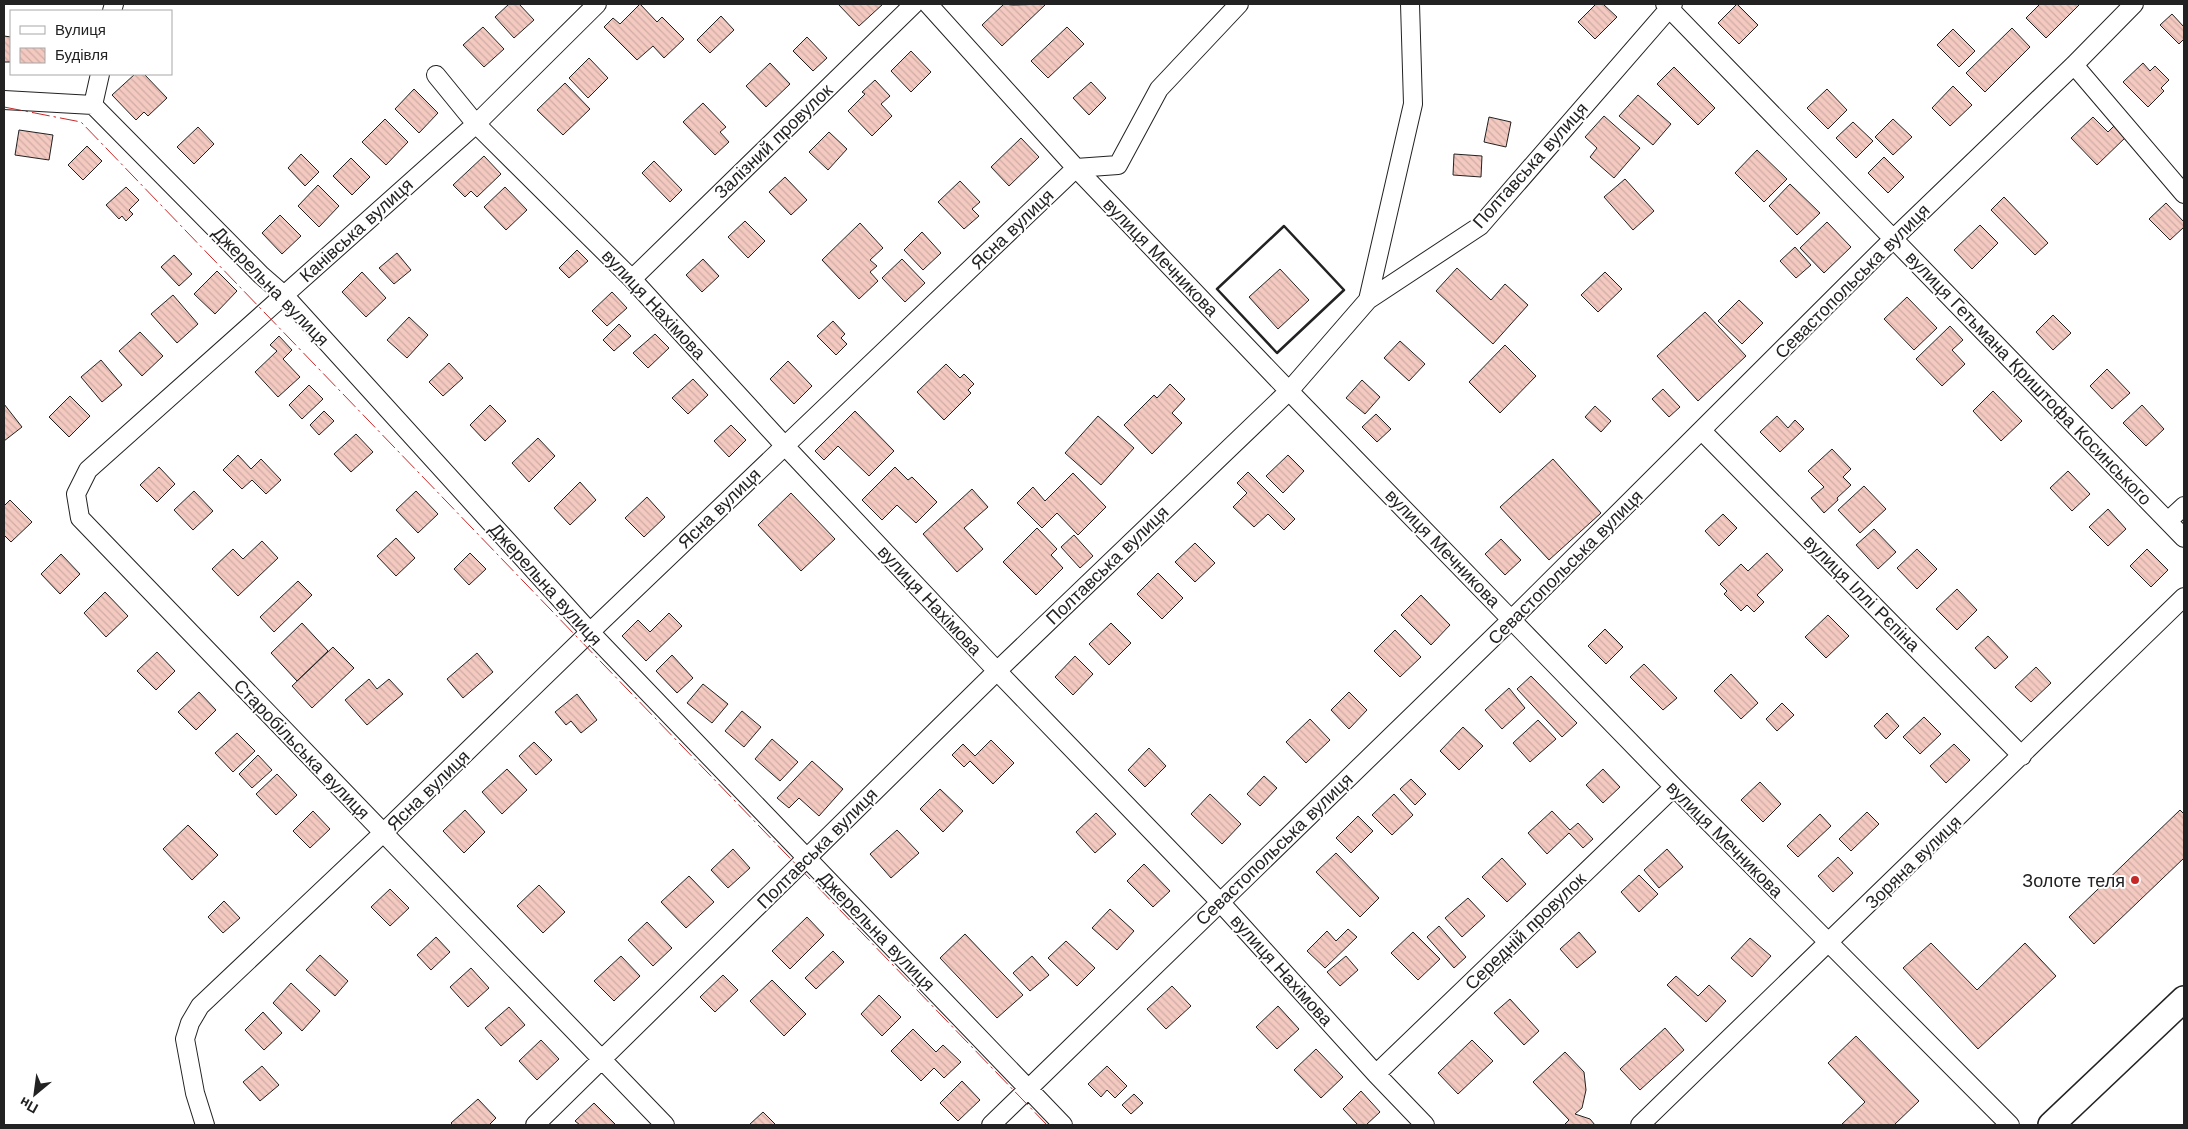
<svg xmlns="http://www.w3.org/2000/svg" width="2188" height="1129" viewBox="0 0 2188 1129" font-family="'Work Sans',sans-serif">
<style>
.building{fill:url(#building-back-hatch);stroke:#222}
.lines{fill:none;stroke-linecap:round;stroke-linejoin:round}
.street-casing{stroke:#222;stroke-width:20}
.secondary-casing{stroke:#222;stroke-width:28}
.street{stroke:#fff;stroke-width:18}
.secondary{stroke:#fff;stroke-width:25}
.wall{stroke:#222;stroke-width:2.5}
.power{stroke:#c62828;stroke-width:1;stroke-dasharray:18 4 2.5 4;stroke-linecap:butt}
.poi-dot{fill:#c62828;stroke:#fff;stroke-width:2}
.labels{text-anchor:middle;dominant-baseline:central;stroke-width:4;stroke-linejoin:round;paint-order:stroke}
.street-label{font-size:18px;fill:#222;stroke:#fff}
.poi-label{font-size:18px;fill:#222;stroke:#fff;text-anchor:end}
</style>
<defs>
<pattern id="building-back-hatch" width="6" height="6" patternUnits="userSpaceOnUse" patternTransform="scale(1.25)"><rect width="6" height="6" fill="#f3c9c0"/><path d="M-1 5l2 2M0 0l6 6M5-1l2 2" fill="none" stroke="#d0aca5"/></pattern>
</defs>
<rect width="100%" height="100%" fill="#fff"/>
<path class="building" d="M509 4H519L534 20 514 38 495 17Z
M640 4 657 22 662 17 684 39 664 58 653 46 637 60 604 27 613 18 620 24Z
M838 4H883L859 26Z
M1004 4 1013 5 1046 4 1002 46 982 25Z
M1596 4H1603L1617 17 1595 39 1578 22Z
M1737 4 1758 25 1739 44 1718 23Z
M2040 4H2080L2046 38 2026 18Z
M2172 14 2184 27V39L2179 44 2160 25Z
M721 16 734 30 710 53 697 40Z
M483 27 504 49 484 67 463 45Z
M1067 27 1084 44 1048 78 1031 61Z
M2012 28 2030 47 1985 92 1966 73Z
M1953 29 1975 51 1959 67 1937 45Z
M4 36 11 37V62H4Z
M807 37 827 58 813 71 793 51Z
M911 51 931 72 911 92 891 71Z
M589 58 608 78 588 98 569 78Z
M770 63 790 84 766 107 746 86Z
M2143 63 2150 71 2155 66 2169 80 2161 88 2164 91 2148 107 2123 82Z
M1674 67 1715 108 1698 125 1657 84Z
M135 74H144L167 98 148 116 144 112 136 120 112 95Z
M875 80 890 96 881 104 892 116 872 136 848 111 865 94 862 92Z
M1091 82 1106 98 1089 115 1073 98Z
M565 83 590 109 563 135 537 110Z
M1953 86 1972 105 1950 126 1932 108Z
M414 89 438 113 419 133 395 109Z
M1827 89 1847 110 1828 129 1807 108Z
M1638 95 1671 124 1653 145 1619 116Z
M703 103 726 127 720 132 729 142 715 155 683 122Z
M1604 116 1640 148 1614 178 1590 157 1597 148 1585 137Z
M1489 117 1511 122 1506 147 1484 142Z
M2093 117 2108 132 2116 124 2127 136 2097 165 2071 138Z
M385 119 408 142 386 165 362 142Z
M1893 119 1912 137 1893 155 1875 137Z
M1853 122 1873 141 1856 158 1836 138Z
M198 127 214 144 194 164 177 147Z
M19 130 53 135 49 160 15 155Z
M829 132 847 149 828 170 809 152Z
M1021 138 1039 157 1009 186 991 167Z
M87 146 102 161 83 180 68 165Z
M1757 150 1787 179 1764 202 1735 173Z
M301 154 319 172 305 186 288 168Z
M1454 154 1482 156 1481 177 1453 175Z
M484 156 501 174 477 197 471 191 465 197 453 185Z
M1884 157 1904 177 1888 193 1868 173Z
M351 158 370 177 352 195 333 176Z
M654 161 682 190 670 202 642 173Z
M785 177 807 200 791 215 769 192Z
M1625 179 1654 211 1633 230 1604 197Z
M960 181 980 202 972 209 979 216 964 229 938 202Z
M1790 184 1820 213 1797 235 1769 206Z
M318 185 339 206 319 227 298 206Z
M126 187 139 200 129 210 133 214 126 221 122 216 119 219 106 205Z
M505 187 527 210 506 230 484 207Z
M2004 197 2048 243 2035 255 1991 210Z
M2166 203 2184 222V227L2170 240 2149 219Z
M280 215 301 236 282 254 262 233Z
M745 221 765 241 748 258 728 237Z
M1827 222 1851 247 1824 273 1800 248Z
M860 223 883 248 870 260 877 266 870 272 878 281 859 299 822 260Z
M1980 225 1998 243 1972 269 1954 250Z
M922 232 941 253 923 270 904 250Z
M1795 247 1811 265 1796 278 1780 261Z
M577 250 588 261 569 278 559 268Z
M397 253 411 270 394 284 379 268Z
M174 255 192 274 179 286 161 267Z
M703 259 719 276 702 292 686 275Z
M902 259 925 283 905 302 882 278Z
M1457 268 1491 300 1505 284 1528 305 1493 344 1436 291Z
M1280 269 1309 300 1278 329 1249 297Z
M217 271 237 291 215 314 194 294Z
M362 272 386 298 366 317 342 292Z
M1605 272 1622 289 1598 312 1581 295Z
M612 292 627 308 607 326 592 311Z
M173 295 198 324 177 343 151 314Z
M1907 297 1937 328 1914 350 1884 319Z
M1739 300 1763 323 1742 344 1718 321Z
M1705 312 1746 356 1698 401 1657 356Z
M2053 315 2071 333 2053 350 2036 332Z
M409 317 428 335 407 358 387 340Z
M833 321 845 334 841 338 847 344 836 355 817 336Z
M619 324 631 336 614 351 603 340Z
M1950 326 1963 340 1952 350 1965 364 1942 386 1916 359Z
M140 332 163 356 142 376 119 351Z
M655 334 669 348 648 368 633 353Z
M279 336 292 350 283 359 300 377 278 397 255 372 277 351 270 345Z
M1400 341 1425 364 1409 381 1384 358Z
M1505 345 1536 376 1500 413 1469 382Z
M101 360 122 385 102 402 81 377Z
M788 361 812 386 794 404 770 379Z
M449 363 463 378 443 396 429 382Z
M946 364 960 378 964 374 974 384 968 390 971 393 944 420 917 392Z
M2107 369 2130 393 2112 409 2090 386Z
M693 379 708 395 688 414 672 398Z
M1362 380 1380 397 1365 414 1346 398Z
M1170 384 1185 399 1172 413 1182 423 1152 454 1124 425 1154 395 1157 398Z
M309 385 323 399 302 419 289 405Z
M1663 389 1680 407 1669 417 1652 399Z
M1993 391 2022 421 2001 441 1973 411Z
M70 396 90 416 69 437 49 417Z
M4 404 22 427 4 441Z
M490 405 506 421 485 441 470 425Z
M2142 405 2164 429 2146 446 2123 423Z
M1595 406 1611 421 1601 432 1585 417Z
M324 411 334 421 319 435 310 425Z
M855 411 894 451 869 476 838 446 824 460 815 451Z
M1376 414 1391 429 1377 442 1362 427Z
M1098 416 1134 448 1101 485 1065 453Z
M1777 416 1788 428 1795 420 1804 429 1780 452 1760 432Z
M731 425 746 440 729 457 714 441Z
M356 434 373 452 351 472 334 454Z
M538 438 555 456 529 482 512 463Z
M1832 449 1851 469 1843 477 1851 485 1837 498 1838 500 1824 513 1811 498 1824 487 1808 471Z
M238 455 251 469 261 459 281 480 266 494 252 480 242 489 223 470Z
M1288 455 1304 471 1283 493 1266 476Z
M1553 459 1601 513 1549 560 1500 507Z
M159 467 175 484 157 502 140 485Z
M895 467 908 480 912 477 937 502 916 523 897 505 882 520 862 500Z
M2068 471 2090 494 2072 511 2050 488Z
M1248 472 1295 519 1284 530 1268 514 1254 527 1233 507 1247 493 1237 483Z
M1073 473 1106 507 1078 535 1057 513 1042 528 1017 503 1033 487 1045 501Z
M580 482 596 500 570 525 554 508Z
M1864 486 1886 509 1860 533 1838 510Z
M972 489 988 507 964 528 983 549 957 572 923 534Z
M194 491 213 511 193 530 174 510Z
M416 491 438 514 418 533 396 510Z
M791 493 835 539 801 571 758 525Z
M647 497 665 517 644 537 625 518Z
M10 500 32 522 11 542 4 535V506Z
M2108 509 2126 529 2108 546 2089 527Z
M1723 514 1737 528 1719 546 1705 531Z
M1037 528 1057 549 1051 555 1063 568 1036 595 1003 562Z
M1874 529 1896 552 1878 569 1856 545Z
M1074 535 1093 556 1080 568 1061 547Z
M396 538 415 558 396 576 377 556Z
M1501 539 1521 560 1505 575 1485 554Z
M262 541 278 558 238 596 212 569 233 549 243 559Z
M1195 543 1215 563 1195 582 1175 562Z
M1917 549 1937 569 1917 589 1897 568Z
M2147 549 2168 570 2151 587 2130 566Z
M470 553 486 569 469 585 454 569Z
M1767 553 1783 570 1757 595 1764 602 1754 612 1747 605 1741 611 1724 594 1727 591 1720 584 1741 564 1748 571Z
M61 554 80 574 60 594 41 574Z
M1158 573 1183 598 1162 619 1137 594Z
M298 581 312 595 274 632 260 617Z
M1957 589 1977 610 1957 630 1936 609Z
M105 592 128 616 106 637 84 613Z
M1421 595 1450 625 1431 645 1401 615Z
M669 613 682 626 646 661 622 636 638 620 650 632Z
M1828 615 1849 636 1826 658 1805 637Z
M302 623 328 651 297 681 271 653Z
M1111 623 1131 643 1109 665 1089 644Z
M1605 629 1623 647 1606 664 1588 646Z
M1395 630 1421 657 1400 677 1374 651Z
M1988 636 2008 657 1995 669 1975 648Z
M333 647 354 668 312 708 292 686Z
M157 652 175 671 156 690 137 671Z
M477 653 493 672 463 698 447 679Z
M672 655 693 678 677 693 656 671Z
M1075 656 1093 674 1073 695 1055 677Z
M1644 664 1677 698 1663 710 1630 677Z
M2036 667 2051 683 2031 702 2015 687Z
M1731 674 1758 703 1741 719 1714 691Z
M1531 676 1577 723 1562 737 1517 689Z
M369 679 377 689 389 679 403 694 367 725 345 700Z
M703 684 728 704 712 723 687 703Z
M1509 688 1525 708 1502 729 1485 710Z
M199 692 216 710 196 730 178 712Z
M1349 692 1367 710 1349 729 1331 710Z
M577 694 597 720 581 733 571 721 566 725 555 712Z
M1782 703 1794 715 1777 731 1766 719Z
M742 711 761 727 744 747 725 731Z
M1887 713 1899 726 1886 739 1874 726Z
M1924 717 1941 734 1920 754 1903 737Z
M1310 719 1330 740 1306 763 1286 742Z
M1538 720 1556 739 1530 762 1513 743Z
M1463 727 1483 746 1459 770 1440 751Z
M237 733 255 751 233 772 215 753Z
M772 739 798 762 780 781 755 759Z
M991 740 1014 763 993 784 970 761 964 767 952 755 963 744 975 756Z
M534 742 552 760 536 775 519 756Z
M1954 744 1970 760 1946 783 1930 766Z
M1149 748 1166 766 1145 787 1128 770Z
M258 755 272 770 252 788 239 774Z
M812 761 843 789 819 816 799 798 789 808 777 798Z
M507 769 527 790 502 814 482 792Z
M1603 769 1620 787 1603 803 1586 785Z
M277 774 297 795 276 815 256 794Z
M1264 776 1277 788 1260 806 1247 794Z
M1411 779 1426 794 1415 805 1400 789Z
M1760 782 1781 804 1763 822 1741 800Z
M940 789 963 811 943 832 920 809Z
M1210 794 1241 824 1222 844 1191 814Z
M1394 794 1413 815 1392 835 1372 815Z
M465 810 485 832 464 853 443 831Z
M2180 810 2184 814V858L2094 944 2069 917Z
M313 811 330 829 310 848 293 831Z
M1552 811 1570 830 1578 823 1593 839 1583 848 1569 833 1547 854 1528 833Z
M1867 812 1879 824 1851 851 1839 839Z
M1096 813 1116 834 1095 853 1076 832Z
M1820 814 1831 826 1798 857 1787 846Z
M1358 816 1373 831 1351 853 1336 838Z
M188 825 218 855 192 880 163 849Z
M897 830 919 853 891 878 870 854Z
M733 849 750 868 728 888 711 870Z
M1667 849 1683 867 1659 888 1644 870Z
M1336 853 1379 898 1360 917 1316 872Z
M1838 857 1853 873 1833 892 1818 876Z
M1502 858 1526 884 1507 902 1482 877Z
M1144 864 1170 891 1153 907 1127 881Z
M1639 875 1658 894 1639 912 1621 892Z
M689 876 714 902 686 928 661 902Z
M539 885 565 912 543 933 517 906Z
M390 889 409 908 390 926 371 907Z
M1468 898 1485 916 1462 937 1445 918Z
M224 901 240 918 223 933 208 917Z
M1110 909 1134 931 1117 950 1092 928Z
M807 917 824 935 790 969 772 951Z
M647 922 672 948 653 966 628 940Z
M1439 926 1466 957 1454 968 1427 937Z
M1348 929 1357 937 1325 968 1307 951 1327 931 1336 941Z
M1413 932 1440 959 1418 980 1391 953Z
M1579 932 1596 952 1577 968 1560 949Z
M965 934 1023 995 997 1018 940 958Z
M436 937 450 952 431 970 417 955Z
M1750 938 1771 956 1752 977 1731 958Z
M1066 941 1095 968 1077 986 1048 958Z
M1931 943 1977 990 2025 943 2056 976 1978 1049 1903 968Z
M833 951 844 962 816 989 805 978Z
M320 955 348 981 335 996 306 970Z
M621 956 640 976 614 1001 594 981Z
M1032 956 1049 975 1030 991 1013 973Z
M1346 956 1358 970 1340 986 1327 972Z
M471 968 489 988 468 1007 450 987Z
M723 975 738 990 715 1012 700 997Z
M1676 976 1698 996 1709 985 1726 1001 1706 1022 1667 985Z
M772 980 806 1014 784 1036 750 1001Z
M291 983 320 1011 302 1031 273 1003Z
M1172 986 1191 1006 1166 1029 1147 1009Z
M879 995 901 1017 882 1036 861 1014Z
M1510 999 1539 1031 1524 1045 1494 1013Z
M1278 1006 1299 1029 1277 1049 1256 1027Z
M509 1007 525 1025 501 1046 485 1028Z
M263 1012 282 1033 264 1050 245 1030Z
M1665 1028 1684 1050 1640 1090 1620 1069Z
M913 1029 936 1052 943 1045 961 1062 944 1078 934 1068 921 1081 891 1051Z
M1856 1036 1919 1101 1894 1125H1841L1865 1102 1828 1063Z
M541 1040 559 1059 537 1080 519 1061Z
M1472 1040 1493 1061 1458 1094 1438 1073Z
M1316 1049 1343 1077 1321 1098 1294 1070Z
M1565 1052 1584 1072 1586 1090 1582 1108 1575 1114 1590 1119 1595 1125H1564L1569 1120 1533 1082Z
M262 1066 279 1085 260 1101 243 1082Z
M1107 1066 1127 1086 1115 1098 1107 1090 1101 1097 1088 1084Z
M962 1081 980 1100 958 1121 940 1103Z
M1361 1091 1380 1112 1366 1125H1358L1343 1109Z
M1134 1094 1143 1103 1131 1114 1122 1105Z
M478 1099 496 1118 489 1125H453L451 1123Z
M594 1103 616 1125H580L575 1121Z
M763 1112 776 1125H749Z"/>
<g class="lines">
<g class="street-casing">
<path id="street" d="M597 4 476 124 88 470 76 494 80 518 665 1125
M928 4 1076 168 1289 391 1674 787 2010 1125
M1665 4 2184 538
M112 11 114 4
M2074 65 2184 194
M436 75 476 124 632 279 784 445 997 671 1220 902 1376 1074 1425 1125
M4 100 93 105 261 275 284 295 590 632 1063 1125
M93 105 100 74
M632 279 914 4
M1368 300 1413 104 1410 4
M1702 431 2022 756
M2168 521 2184 506
M1376 1074 1674 787
M205 1125 195 1093 185 1039 190 1023 200 1006 383 833 590 632 1076 168 1118 165 1159 89 1239 4
M535 1125 997 671 1289 391 1368 300 1480 226 1673 4
M991 1125 1512 619 1894 238 2074 65 2134 4
M1640 1125 2184 597"/>
</g>
<g class="secondary-casing">
<path id="secondary" d="M2051 1125 2184 999"/>
</g>
<use href="#street" class="street"/>
<use href="#secondary" class="secondary"/>
<path class="wall" d="M1284 226 1344 290 1277 353 1217 289Z"/>
<path class="power" d="M4 107 81 122 1047 1125"/>
</g>
<circle class="poi-dot" cx="2135" cy="880" r="5"/>
<g class="labels">
<g class="street-label">
<text transform="translate(773 141) rotate(-44)">Залізний провулок</text>
<text transform="translate(1530 165) rotate(-48)">Полтавська вулиця</text>
<text transform="translate(1012 229) rotate(-44)">Ясна вулиця</text>
<text transform="translate(356 230) rotate(-42)">Канівська вулиця</text>
<text transform="translate(1161 257) rotate(46)">вулиця Мечникова</text>
<text transform="translate(1852 281) rotate(-45)">Севастопольська вулиця</text>
<text transform="translate(271 286) rotate(46)">Джерельна вулиця</text>
<text transform="translate(654 304) rotate(47)">вулиця Нахімова</text>
<text transform="translate(2029 378) rotate(46)">вулиця Гетьмана Криштофа Косинського</text>
<text transform="translate(719 508) rotate(-44)">Ясна вулиця</text>
<text transform="translate(1443 548) rotate(46)">вулиця Мечникова</text>
<text transform="translate(1107 565) rotate(-44)">Полтавська вулиця</text>
<text transform="translate(1565 567) rotate(-45)">Севастопольська вулиця</text>
<text transform="translate(546 584) rotate(48)">Джерельна вулиця</text>
<text transform="translate(1862 593) rotate(45)">вулиця Іллі Рєпіна</text>
<text transform="translate(930 600) rotate(47)">вулиця Нахімова</text>
<text transform="translate(302 749) rotate(46)">Старобільська вулиця</text>
<text transform="translate(428 790) rotate(-44)">Ясна вулиця</text>
<text transform="translate(1725 839) rotate(45)">вулиця Мечникова</text>
<text transform="translate(817 848) rotate(-45)">Полтавська вулиця</text>
<text transform="translate(1274 849) rotate(-44)">Севастопольська вулиця</text>
<text transform="translate(1913 862) rotate(-44)">Зоряна вулиця</text>
<text transform="translate(877 931) rotate(46)">Джерельна вулиця</text>
<text transform="translate(1525 931) rotate(-44)">Середній провулок</text>
<text transform="translate(1282 970) rotate(48)">вулиця Нахімова</text>
</g>
<g class="poi-label">
<text x="2125" y="880">Золоте теля</text>
</g>
</g>
<rect width="2188" height="1129" fill="none" stroke="#222222" stroke-width="10"/>
<rect x="10" y="10" width="162" height="65" fill="#ffffff" stroke="#a7a7a7"/>
<rect x="20" y="26" width="25" height="8" fill="#ffffff" stroke="#a7a7a7"/>
<text x="55" y="35" font-size="15" fill="#222222">Вулиця</text>
<rect x="20" y="48" width="25" height="15" fill="url(#building-back-hatch)" stroke="#a7a7a7"/>
<text x="55" y="60" font-size="15" fill="#222222">Будівля</text>
<g transform="translate(35 1094) rotate(209)" stroke="#ffffff" stroke-width="4" paint-order="stroke">
<path d="M0-4L9 19L0 12L-9 19Z" fill="#222222"/>
<text y="-8" font-size="14" font-weight="bold" text-anchor="middle" fill="#222222">Пн</text>
</g>
</svg>
